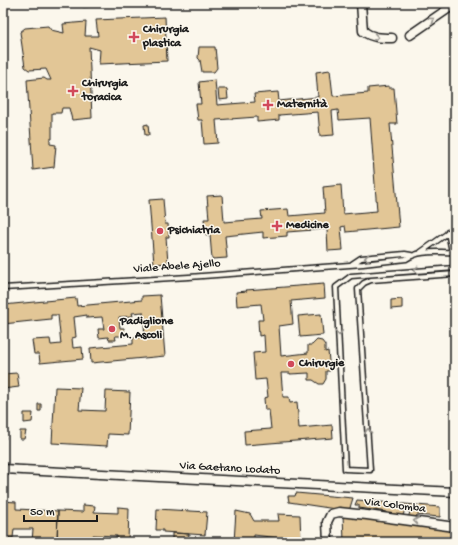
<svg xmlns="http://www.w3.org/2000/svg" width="458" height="545" viewBox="0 0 458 545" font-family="'Gochi Hand',sans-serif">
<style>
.building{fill:#e2c696;stroke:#1c1c1c}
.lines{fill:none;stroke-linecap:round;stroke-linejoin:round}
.service-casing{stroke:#1c1c1c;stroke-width:7}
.minor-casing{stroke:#1c1c1c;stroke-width:11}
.service{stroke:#fbf7ec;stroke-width:4}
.minor{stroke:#fbf7ec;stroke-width:8}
.oneway{stroke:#97948e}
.poi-dot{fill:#d1495b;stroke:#fbf7ec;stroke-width:1.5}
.labels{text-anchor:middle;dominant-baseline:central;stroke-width:3;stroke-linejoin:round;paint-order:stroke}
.poi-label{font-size:12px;font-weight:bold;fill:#1c1c1c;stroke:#fbf7ec;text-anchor:start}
.street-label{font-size:12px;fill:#1c1c1c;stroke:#fbf7ec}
</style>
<rect width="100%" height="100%" fill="#fbf7ec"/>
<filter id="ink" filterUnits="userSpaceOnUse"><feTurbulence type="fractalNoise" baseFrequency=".025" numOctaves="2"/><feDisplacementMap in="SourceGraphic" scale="8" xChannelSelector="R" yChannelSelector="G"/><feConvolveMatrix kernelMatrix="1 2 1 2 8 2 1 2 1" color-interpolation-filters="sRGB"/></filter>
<g filter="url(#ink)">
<path class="building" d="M83 3H139L83 7Z
M165 17 167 61 99 64 100 50 89 47 92 118 72 120 69 108H62L61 113H52V139H50V144L56 145 54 167 33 170 27 80 44 78 47 80H51L46 69 29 70 25 67 20 32 25 28 48 26 51 30 64 33 63 24 86 22 85 36H98L96 20Z
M199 47H215L217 68 214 72H202L200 60 198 58Z
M330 70 333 96 368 93V88L389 86V88H394L397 124H390L399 227 346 232 345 226 341 227 343 250 328 251 327 229 287 232V236L263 238V232L225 236 227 258 212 259 210 235H206L204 219H209L207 196 222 195 224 222 262 219 261 211 288 209 289 216 325 213 323 187 341 185 343 214 377 211 370 118 339 120 338 110 332 111 334 135 320 136 318 112 279 115V120L257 122V117L216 120 218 143 204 144 202 120H198L196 104H201L199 82 215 80 217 105 255 102 254 94 278 92 279 101 318 97 316 72Z
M218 89H227L228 99 219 100Z
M148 124 149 135H145L144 125Z
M163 199 165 224H168L169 237H166L168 263 154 264 149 200Z
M324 284 325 298 291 301 293 324 279 326 281 356 308 353V345H312L317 340 322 341 325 345V352L328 351 330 371H326V379L323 384H319L313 380H309V373L290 374V373H281L283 397H289L290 403 297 402 299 428 332 425 333 438 245 445 244 431 271 429 269 410H265L264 398 268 397 266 379 255 380 253 353 265 352 264 335 259 336 258 320H263L261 304 237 306 236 292 247 291 246 290Z
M160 295 165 356 91 363 90 348 133 344V338L145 337 143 312 132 313 133 316 119 317 120 328H124L125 336H115L116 340H109L108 337 99 338 98 329H104L102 317 87 318V315L74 317 76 337 72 338 73 348 82 347 83 359 40 363 39 354H34L32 340 50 339 51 345 61 344 58 315H51V319L3 324V305L76 298 77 306 142 300V296Z
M402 299V308L391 309V300Z
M321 314 323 335 300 337 298 316Z
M17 373 19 387 3 389V374Z
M55 387 81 388 79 410 105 411 106 391 130 392 128 435 108 434 107 446 52 443Z
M38 404H41V411H38Z
M24 413H33L32 422 24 423Z
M3 421H6L5 439H3Z
M20 431H26L24 439H20Z
M296 493 353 498 349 511 289 502 288 496H295Z
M357 500 440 507V517L417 515 415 519 408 518 410 512 405 510 402 518 387 515V512L359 508V505H355Z
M3 501 16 502V509L58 511 57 542H32L33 529H14L13 538H3Z
M83 505 95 506 94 512 118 513V507L129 508 128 542H117V536L93 535V542H57L58 511 83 512Z
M157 509 207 512 205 535 163 532V530H156Z
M236 511 250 514 254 521H279L278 514 300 515 301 542H279L278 538 254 535V542H234Z
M343 514 455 530V542H344Z
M172 533 189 534 188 542H172Z"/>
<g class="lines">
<g class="service-casing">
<path id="service" d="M448 232 452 252
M421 252 455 228
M352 264 361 258 405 254 411 255
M455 268 351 276 336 287 345 469 370 470 358 289 364 283 371 280 455 274
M3 288 189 277 363 264 406 259C421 249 438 253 455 252"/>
</g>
<g class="minor-casing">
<path id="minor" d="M361 3 363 31C372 38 381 38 392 38
M410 35 455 4
M3 469 455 492
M328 542 327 522 331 514 339 512 367 515 455 527"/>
</g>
<use href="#service" class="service"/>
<use href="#minor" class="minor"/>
</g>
<defs><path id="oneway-chevron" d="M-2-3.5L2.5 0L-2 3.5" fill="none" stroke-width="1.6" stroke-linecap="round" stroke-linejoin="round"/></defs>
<g class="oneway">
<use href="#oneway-chevron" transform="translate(432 20) rotate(-34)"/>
<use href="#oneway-chevron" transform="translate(376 37) rotate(9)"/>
<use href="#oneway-chevron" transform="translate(367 258) rotate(171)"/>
<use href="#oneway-chevron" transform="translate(416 270) rotate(176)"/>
<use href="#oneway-chevron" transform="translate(339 333) rotate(87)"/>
<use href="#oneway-chevron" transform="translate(368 431) rotate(-94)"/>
<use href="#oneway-chevron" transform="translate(416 521) rotate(-173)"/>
</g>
</g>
<g class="poi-dot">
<path d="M132 31h4v4h4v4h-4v4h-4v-4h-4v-4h4z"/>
<path d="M71 85h4v4h4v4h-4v4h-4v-4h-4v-4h4z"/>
<path d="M266 99h4v4h4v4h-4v4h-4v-4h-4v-4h4z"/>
<path d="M275 220h4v4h4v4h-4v4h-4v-4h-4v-4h4z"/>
<circle cx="160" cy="231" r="4"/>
<circle cx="112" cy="329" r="4"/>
<circle cx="291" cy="364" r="4"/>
</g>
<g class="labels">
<g class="poi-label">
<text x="143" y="30">Chirurgia<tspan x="143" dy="14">plastica</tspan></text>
<text x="82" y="84">Chirurgia<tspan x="82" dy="14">toracica</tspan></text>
<text x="277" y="105">Maternità</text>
<text x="286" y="226">Medicine</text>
<text x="168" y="231">Psichiatria</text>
<text x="120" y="322">Padiglione<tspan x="120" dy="14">M. Ascoli</tspan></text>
<text x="299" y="364">Chirurgie</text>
</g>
<g class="street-label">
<text transform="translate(177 267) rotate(-4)">Viale Abele Ajello</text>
<text transform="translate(230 469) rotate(3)">Via Gaetano Lodato</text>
<text transform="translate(395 506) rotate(7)">Via Colomba</text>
</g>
</g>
<rect width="458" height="545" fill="none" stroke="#fbf7ec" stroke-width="16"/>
<rect x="8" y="8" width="442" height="529" fill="none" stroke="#1c1c1c" stroke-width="1.5" filter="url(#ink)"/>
<path d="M24 515v6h73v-6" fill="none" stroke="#1c1c1c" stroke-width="2"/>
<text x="30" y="515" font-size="12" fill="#1c1c1c" stroke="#fbf7ec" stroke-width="3" paint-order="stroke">50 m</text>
</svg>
